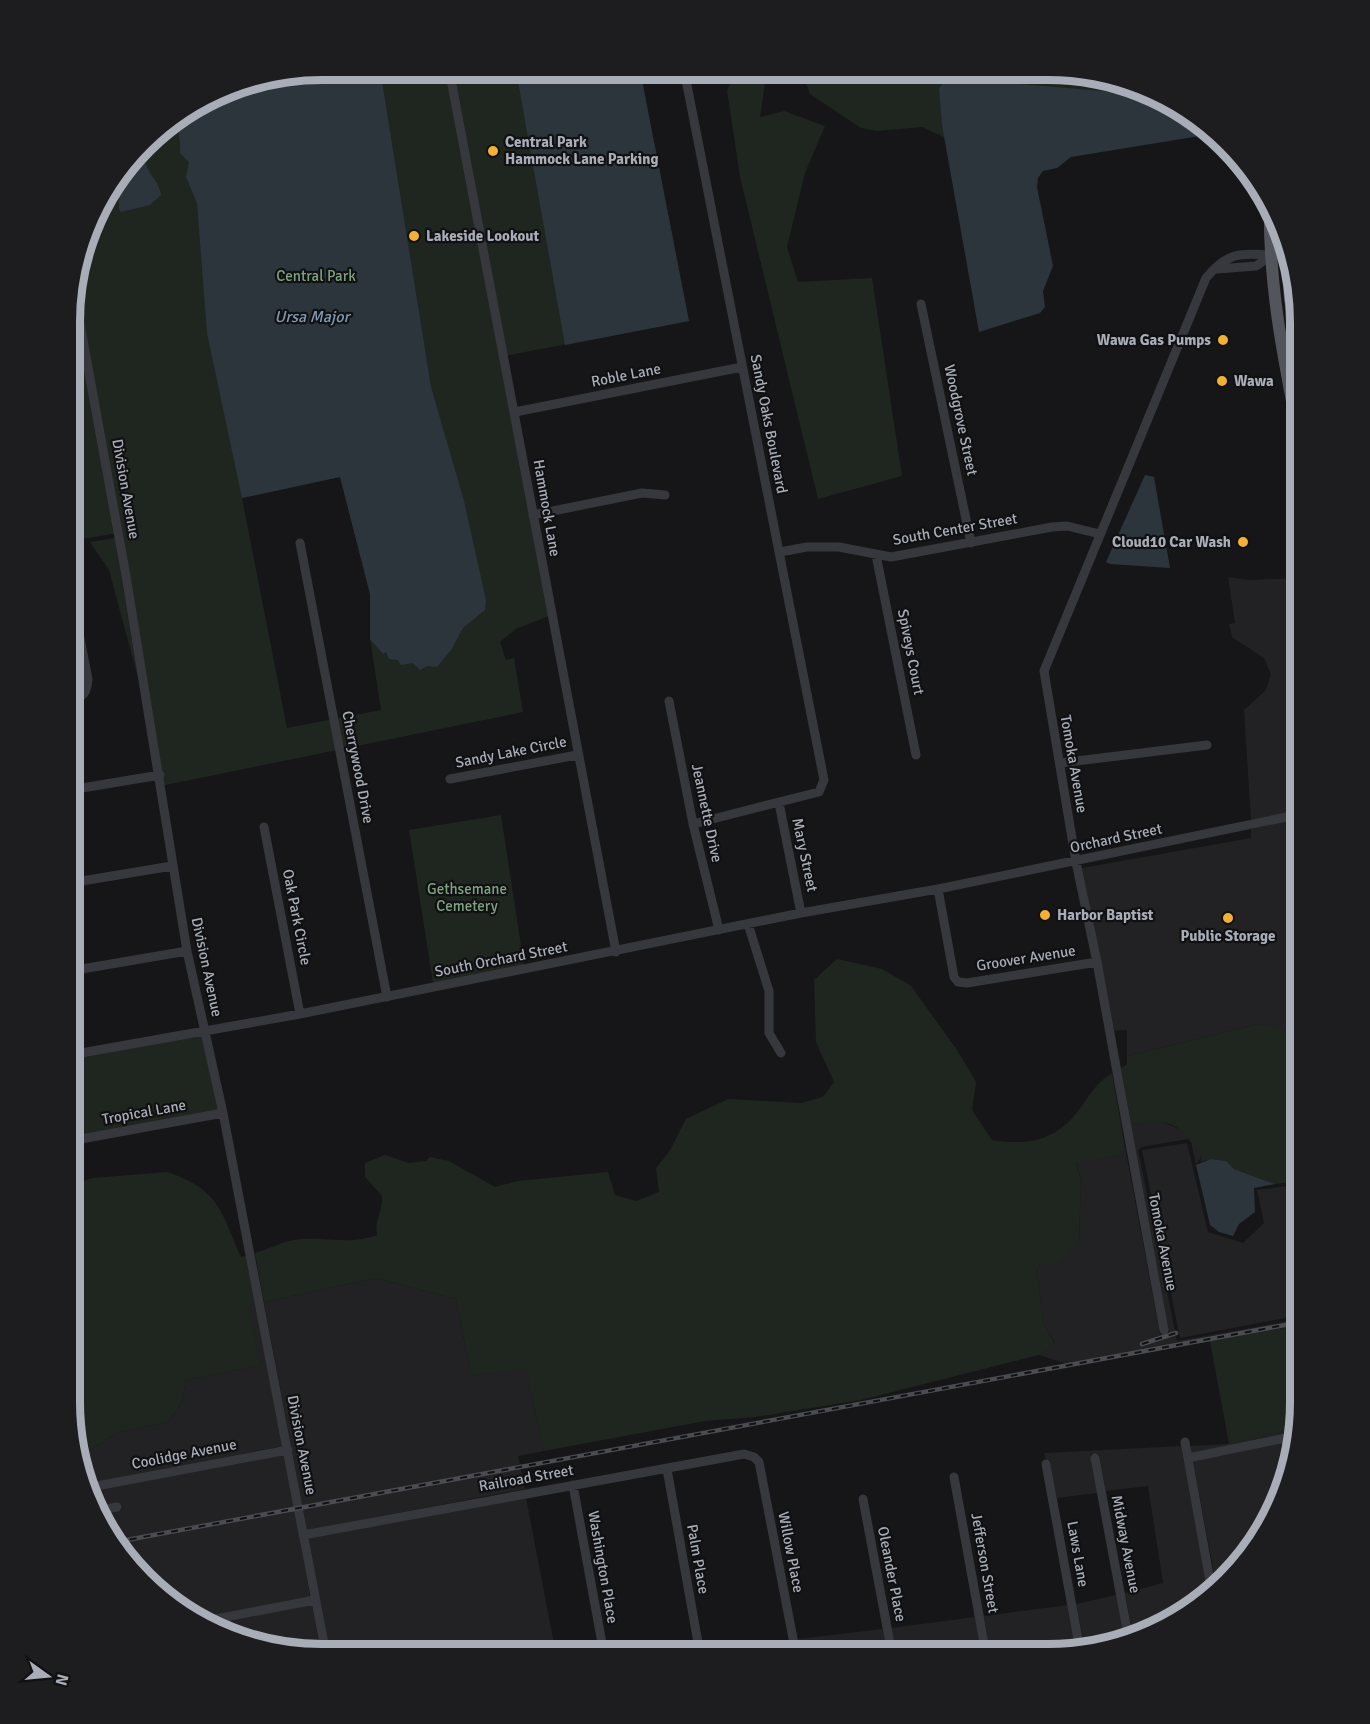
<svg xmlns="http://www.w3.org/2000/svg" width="1370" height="1724" viewBox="0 0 1370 1724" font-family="Signika,sans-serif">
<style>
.built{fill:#222225}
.green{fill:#1e261f;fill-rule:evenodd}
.water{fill:#2c353c}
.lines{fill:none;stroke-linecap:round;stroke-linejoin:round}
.minor{stroke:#37383d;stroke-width:9}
.major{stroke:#53555c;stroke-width:12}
.rail-casing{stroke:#4a4c52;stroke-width:4.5}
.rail{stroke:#111113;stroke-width:2;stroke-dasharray:7;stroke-linecap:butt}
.poi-dot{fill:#f2b134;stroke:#111113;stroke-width:2}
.labels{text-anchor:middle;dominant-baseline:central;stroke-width:4.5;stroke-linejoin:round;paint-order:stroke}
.poi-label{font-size:15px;font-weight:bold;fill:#a8adb8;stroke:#111113;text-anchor:start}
.park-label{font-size:15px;fill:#7fa381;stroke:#111113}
.street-label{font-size:15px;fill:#a8adb8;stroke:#111113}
.water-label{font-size:16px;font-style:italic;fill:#7f9bb3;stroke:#111113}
.rim{fill:none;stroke:#a8adb8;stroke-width:8}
</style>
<rect width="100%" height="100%" fill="#161618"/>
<path class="built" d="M1228 577 1249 580 1301 578V810L1251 820 1244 710 1266 690 1271 674 1264 658 1232 637 1229 624 1235 623Z
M1301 818V1059L1291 1050 1284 1030 1259 1024 1127 1056V1030L1114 1031 1082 868 1251 838V829Z
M1157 1119 1187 1133 1202 1156 1196 1165 1191 1142 1188 1139 1141 1147 1138 1150 1177 1341 1301 1319V1325L1074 1366 1039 1355 1055 1343 1044 1325 1036 1271 1040 1264 1079 1240 1081 1180 1076 1162 1120 1155 1124 1142 1160 1334H1169L1131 1124Z
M1187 1143 1208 1232 1243 1243 1264 1223 1257 1190 1301 1184V1315L1180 1338 1142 1150Z
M376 1278 456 1299 471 1375 526 1368 544 1451 518 1456 525 1489 307 1530 264 1302Z
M255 1304 283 1446 84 1484 76 1459 118 1432 168 1422 181 1404 186 1380 261 1365 247 1306Z
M1298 1428 1297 1431 1191 1453 1190 1446 1227 1444Z
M1294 1440 1267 1529 1227 1581 1217 1589 1193 1461Z
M1181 1446 1209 1595 1174 1621 1133 1634 1125 1593 1163 1583 1148 1486 1106 1491 1099 1454H1090L1097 1493 1057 1498 1050 1460H1046L1044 1453Z
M285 1455 310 1597 194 1619 182 1613 103 1528 97 1515 122 1510 120 1503 94 1507 88 1492Z
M526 1498 556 1654H330L308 1538Z
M1116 1595 1124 1636 1085 1648 1076 1604Z
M312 1605 321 1654H305L241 1642 207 1625Z
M1068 1605 1076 1651 1064 1654H991L984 1616Z
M975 1617 982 1654H897L891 1628Z
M883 1629 887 1654H801L798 1639Z"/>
<path class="green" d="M322 69 640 70 689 321 504 356 551 615 516 629 500 642 506 660 514 658 523 712 161 786 118 533 71 541V288L103 196 155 131 240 83ZM340 477 370 594V639L381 710 287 728 242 498Z
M732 70H767L760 117 784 111 825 126 805 173 787 247 798 282 872 278 902 476 818 499 740 177 727 90 734 78Z
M802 70 1082 71 1107 81 1116 92 1076 89 942 125 946 138 922 127 877 131 861 128 810 94Z
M1119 85 1189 112 1210 134 1117 93Z
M115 538 138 678 109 570 90 542Z
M501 815 524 965 433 983 409 830Z
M837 959 882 969 911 986 957 1050 976 1082 972 1110 992 1140C1030 1146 1058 1140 1081 1107 1091 1093 1097 1082 1112 1073L1124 1142 1121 1155 1076 1163 1081 1180 1079 1240 1059 1263 1040 1264 1036 1271 1044 1325 1055 1344 1039 1355 861 1400 755 1417 705 1421 544 1451 526 1369 471 1375 456 1299 376 1278 264 1302 255 1253C270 1249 284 1240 301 1239 327 1237 352 1245 377 1235 374 1221 383 1211 382 1196L365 1177V1163L385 1155 409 1163 426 1161 430 1157 449 1161 495 1187 518 1181 608 1172 615 1195 636 1201 659 1192 656 1168 669 1152 686 1119 728 1099 801 1103 823 1097 834 1082 816 1042 814 980Z
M1259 1024 1276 1026 1284 1030 1291 1050 1301 1059V1181L1275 1184 1234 1169 1226 1161 1211 1159 1200 1162 1202 1156C1181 1124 1169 1117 1131 1124L1121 1068 1127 1064V1056Z
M202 1035 218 1110 70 1137V1059Z
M167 1172C219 1189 221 1211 241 1257L246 1256 255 1304 248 1306 261 1365 186 1380 181 1404 168 1422 118 1432 76 1459 69 1403V1186L93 1178Z
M1301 1325 1300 1418 1298 1428 1229 1444 1210 1341Z"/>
<path class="water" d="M322 69H380L431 387 464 501 486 600 485 610 463 628 451 650 437 667 427 666 420 670 413 663 401 665 398 660 389 659 386 652 383 654 370 639V594L340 477 242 498 207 333 197 203 186 177 189 162 180 153C181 140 177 130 178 118L240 83Z
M516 70H640L689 321 565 345Z
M948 78 1116 92 1193 124 1206 135 1071 157 1057 168 1043 171 1038 178 1037 187 1053 266 1043 291 1045 307 1040 313 979 332 942 125 939 88Z
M146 143C140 174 158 174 161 195L150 205 121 212 119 209V176Z
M1145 475 1154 477 1170 568 1110 564 1106 562Z
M1211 1159 1226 1161 1234 1169 1275 1184 1254 1188 1255 1212 1239 1224 1233 1236 1219 1232 1210 1225 1196 1165Z"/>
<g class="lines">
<path class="minor" d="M449 69 616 952
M684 70 824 780 819 792 693 824
M1217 269 1256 266 1271 256
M73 285 126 576 187 951 223 1113 326 1654
M921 304 971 543
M515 412 742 367
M533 515 642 493 665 495
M300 543 387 997
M780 552 807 547H839L891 557 1052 527 1067 526 1100 534
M876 555 916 755
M70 700C84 697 87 693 88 679L71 593
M669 701 693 824 719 930
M1060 763 1207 745
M450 779 577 755
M70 790 160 775
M779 803 801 913
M264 827 300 1014
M70 883 172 866
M938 889 954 977 958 982 967 983 1097 962
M748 924 769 991V1033L781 1053
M70 971 187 951
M70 1055 300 1014 801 913 938 889 1301 814
M70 1141 223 1113
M1164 1330 1097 962 1076 862 1044 671 1206 278C1235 243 1249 258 1287 254
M1185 1442 1212 1592
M1095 1458 1128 1635
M1188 1458 1295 1436
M1046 1464 1080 1650
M667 1469 700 1654
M954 1477 986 1654
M573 1485 604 1654
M86 1488 288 1450
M863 1499 892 1654
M96 1511 117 1507
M303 1535 744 1454 754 1457 759 1462 796 1654
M200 1622 315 1600"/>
<path class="major" d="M1270 202C1268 286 1285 366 1301 447
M1286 241 1290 299 1301 363"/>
<g class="rail-casing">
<path id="rail" d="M1142 1344 1176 1333
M116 1542 1301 1322"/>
</g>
<use href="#rail" class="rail"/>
</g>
<g class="poi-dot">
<circle cx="493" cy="151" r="6"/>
<circle cx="414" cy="236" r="6"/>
<circle cx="1223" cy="340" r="6"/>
<circle cx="1222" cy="381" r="6"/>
<circle cx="1243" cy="542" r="6"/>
<circle cx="1045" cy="915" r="6"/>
<circle cx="1228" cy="918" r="6"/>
</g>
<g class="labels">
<g class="poi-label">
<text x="505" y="142">Central Park<tspan x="505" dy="17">Hammock Lane Parking</tspan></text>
<text x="426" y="236">Lakeside Lookout</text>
<text x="1211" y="340" text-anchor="end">Wawa Gas Pumps</text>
<text x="1234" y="381">Wawa</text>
<text x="1231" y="542" text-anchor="end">Cloud10 Car Wash</text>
<text x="1057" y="915">Harbor Baptist</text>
<text x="1228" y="936" text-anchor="middle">Public Storage</text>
</g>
<g class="park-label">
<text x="316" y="276">Central Park</text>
<text x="467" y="889">Gethsemane<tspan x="467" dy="17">Cemetery</tspan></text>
</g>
<g class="street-label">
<text transform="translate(626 375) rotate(-11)">Roble Lane</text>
<text transform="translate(961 420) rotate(78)">Woodgrove Street</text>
<text transform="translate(769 424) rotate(79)">Sandy Oaks Boulevard</text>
<text transform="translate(126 489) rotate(80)">Division Avenue</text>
<text transform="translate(547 508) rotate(80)">Hammock Lane</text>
<text transform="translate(955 529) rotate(-10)">South Center Street</text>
<text transform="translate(911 652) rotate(79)">Spiveys Court</text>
<text transform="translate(511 752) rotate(-11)">Sandy Lake Circle</text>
<text transform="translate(1074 764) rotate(80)">Tomoka Avenue</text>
<text transform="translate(358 767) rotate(79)">Cherrywood Drive</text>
<text transform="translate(707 813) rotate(78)">Jeannette Drive</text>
<text transform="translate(1116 838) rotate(-12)">Orchard Street</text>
<text transform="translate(805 855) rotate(78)">Mary Street</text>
<text transform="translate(297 917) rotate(79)">Oak Park Circle</text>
<text transform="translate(1026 958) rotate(-9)">Groover Avenue</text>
<text transform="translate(501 959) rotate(-11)">South Orchard Street</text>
<text transform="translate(207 967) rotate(78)">Division Avenue</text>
<text transform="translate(144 1112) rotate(-10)">Tropical Lane</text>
<text transform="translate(1163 1242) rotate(79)">Tomoka Avenue</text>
<text transform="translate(302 1445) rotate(79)">Division Avenue</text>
<text transform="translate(184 1454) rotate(-11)">Coolidge Avenue</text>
<text transform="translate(526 1478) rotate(-10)">Railroad Street</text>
<text transform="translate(1126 1544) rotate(79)">Midway Avenue</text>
<text transform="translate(791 1552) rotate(79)">Willow Place</text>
<text transform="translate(1078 1554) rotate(80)">Laws Lane</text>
<text transform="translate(698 1559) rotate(80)">Palm Place</text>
<text transform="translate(985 1563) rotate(80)">Jefferson Street</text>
<text transform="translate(603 1567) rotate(80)">Washington Place</text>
<text transform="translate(892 1574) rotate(79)">Oleander Place</text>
</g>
<g class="water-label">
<text x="312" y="317">Ursa Major</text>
</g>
</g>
<path d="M0 0H1370V1724H0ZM322 80H1048A242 242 0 0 1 1290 322V1402A242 242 0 0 1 1048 1644H322A242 242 0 0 1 80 1402V322A242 242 0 0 1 322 80Z" fill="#1d1d20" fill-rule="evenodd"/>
<path class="rim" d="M322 80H1048A242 242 0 0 1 1290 322V1402A242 242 0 0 1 1048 1644H322A242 242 0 0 1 80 1402V322A242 242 0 0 1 322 80Z"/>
<g transform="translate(48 1676) rotate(105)" stroke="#111113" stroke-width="4.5" paint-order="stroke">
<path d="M0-4.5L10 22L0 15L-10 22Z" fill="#a8adb8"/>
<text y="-9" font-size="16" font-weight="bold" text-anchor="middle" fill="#a8adb8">N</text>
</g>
</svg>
